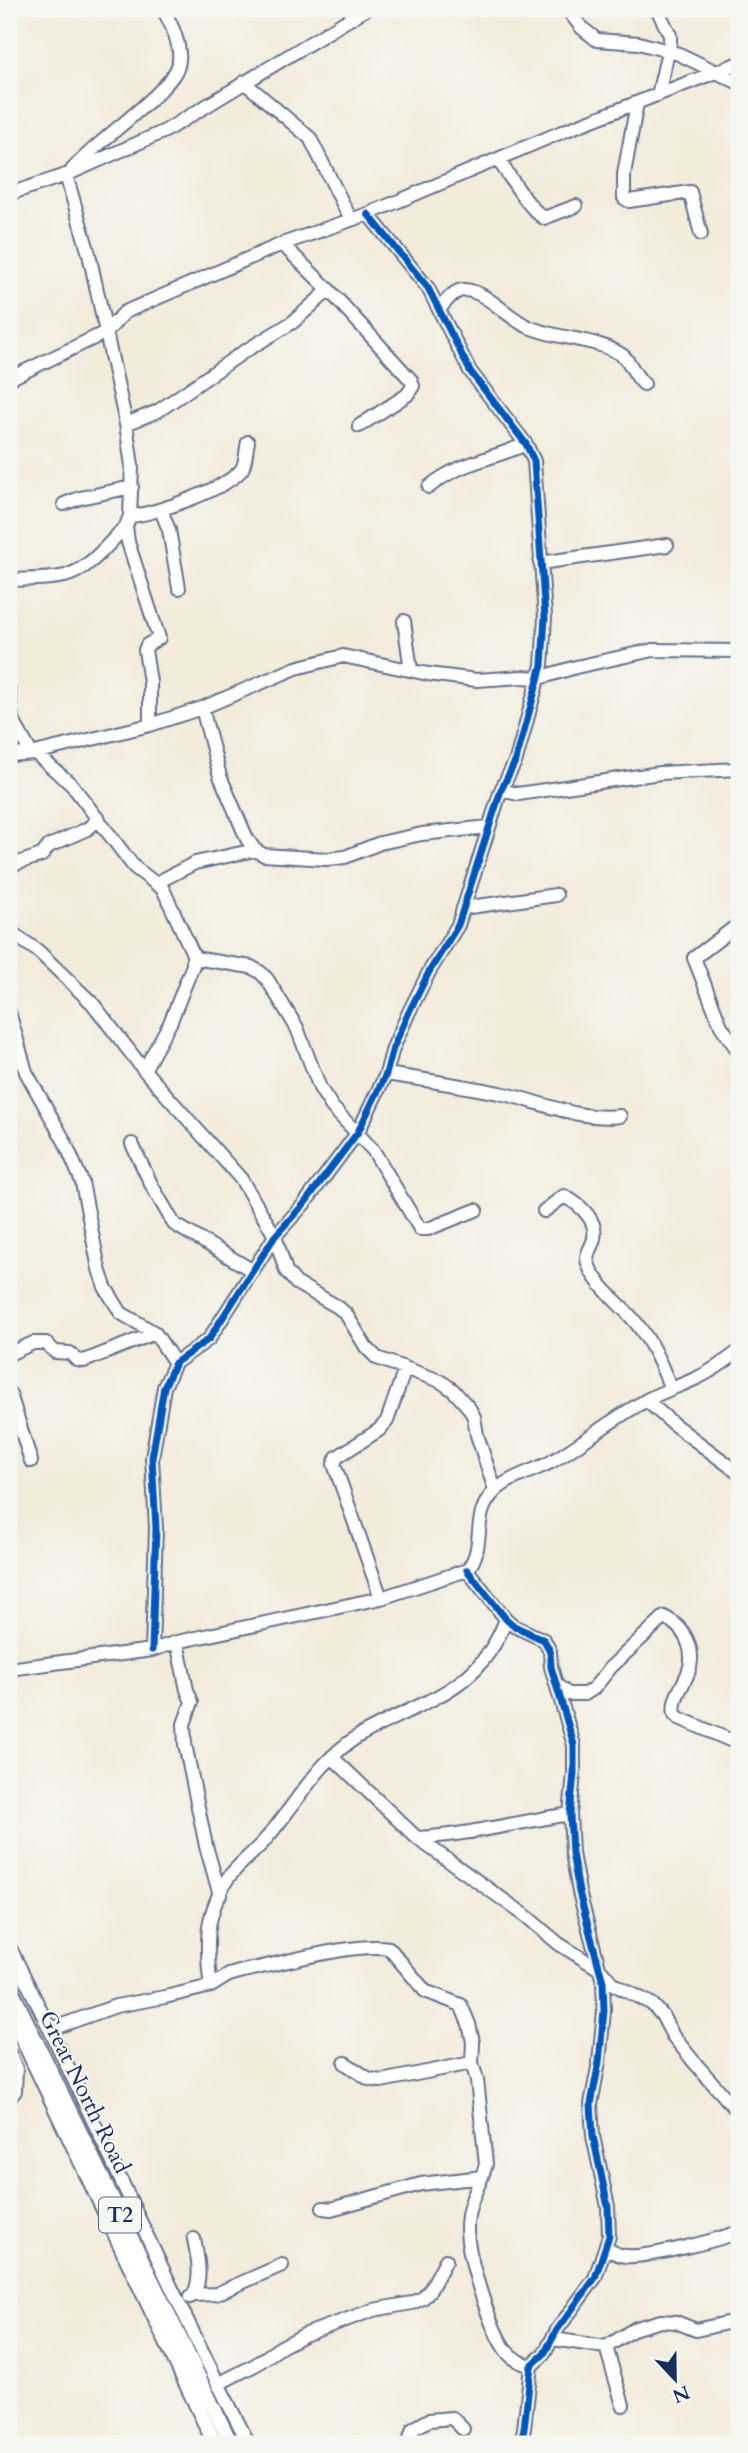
<svg xmlns="http://www.w3.org/2000/svg" width="748" height="2453" viewBox="0 0 748 2453" font-family="Cardo,serif">
<style>
.lines{fill:none;stroke-linecap:round;stroke-linejoin:round}
.minor-casing{stroke:#66718a;stroke-width:16}
.major-casing{stroke:#66718a;stroke-width:18}
.minor{stroke:#fff;stroke-width:12}
.major{stroke:#fff;stroke-width:14}
.cycleway-casing{stroke:#f6f6f2;stroke-width:11}
.cycleway{stroke:#0057b8;stroke-width:7}
.labels{text-anchor:middle;dominant-baseline:central;stroke-width:5;stroke-linejoin:round;paint-order:stroke}
.shield{fill:#f6f6f2;stroke:#5d6b8a;stroke-width:2}
.shield-label{font-size:21px;font-weight:bold;fill:#1b2f5e}
.street-label{font-size:23px;fill:#1b2f5e;stroke:#f6f6f2}
</style>
<rect width="100%" height="100%" fill="#f6f6f2"/>
<filter id="ink" filterUnits="userSpaceOnUse"><feTurbulence type="fractalNoise" baseFrequency=".0143" numOctaves="2"/><feDisplacementMap in="SourceGraphic" scale="14" xChannelSelector="R" yChannelSelector="G"/><feConvolveMatrix kernelMatrix="1 2 1 2 8 2 1 2 1" color-interpolation-filters="sRGB"/></filter>
<filter id="wash" filterUnits="userSpaceOnUse"><feTurbulence type="fractalNoise" baseFrequency=".00686" numOctaves="4" result="noise"/><feDisplacementMap in="SourceGraphic" scale="28" xChannelSelector="R" yChannelSelector="G"/><feGaussianBlur stdDeviation="1.57" result="paint"/><feColorMatrix in="noise" values="0 0 0 0 0 0 0 0 0 0 0 0 0 0 0 0 0 1.4 0 .05"/><feComposite in="paint" operator="in"/></filter>
<g filter="url(#wash)">
<rect width="100%" height="100%" fill="#f2ecdb"/>
</g>
<g filter="url(#ink)">
<g class="lines">
<g class="minor-casing">
<path id="minor" d="M567 9 582 28 597 40 639 43 679 54 739 83
M657 9 670 35V43L658 95
M244 82 310 138 351 220
M637 103 624 174V198L629 201 690 192 701 234
M498 160C512 178 526 206 544 218L576 206
M72 170C93 144 171 91 178 66 183 48 172 25 163 9
M66 175 89 254 126 424 132 466 130 516 126 526 128 542 159 638 147 645 145 650 150 682V725
M9 194 66 175 165 131 366 9
M282 244 329 290 411 380 413 386 407 395 359 426
M440 308C447 301 454 289 465 290 486 291 509 319 529 327 558 340 594 337 622 355 630 360 634 376 644 384
M9 379 106 332 125 312 282 244 368 214 564 131 739 63
M126 424 158 411 242 353 293 322 329 290
M429 487C457 463 493 459 526 444
M64 504 80 498 132 487
M161 510 169 530 179 588
M130 516C153 515 229 488 242 469 246 462 246 450 248 442
M540 563 667 545
M9 580C27 579 47 580 65 576 89 570 109 543 126 526
M404 621 411 670
M9 691 12 719 31 753
M202 708 220 776 247 839 255 850 264 855 327 859 345 857 380 843 422 834 489 827
M35 753 72 785 134 867 163 889 193 954V965L170 1023 144 1070
M9 755 35 753 150 725 202 708 296 668 343 656 428 674 477 680 522 677 539 678 576 667 653 650 739 651
M501 790 518 794 660 773 739 769
M9 866 42 855 49 846 87 829 99 819
M156 883 195 863 255 850
M463 908 556 895
M739 924 694 958 721 1026 739 1052
M9 931 38 951 93 1004 144 1070 241 1179 275 1236 286 1271 296 1283 338 1307 346 1314 366 1347 377 1358 440 1381 453 1390 469 1408 474 1417 477 1435 495 1490
M194 958 251 967 260 972 267 979 297 1028 320 1088 332 1107 373 1150 420 1229H428L476 1210
M9 1012 26 1072 65 1142 82 1182 99 1269 105 1287 121 1313 155 1333 175 1363
M386 1074C426 1080 465 1086 504 1094 542 1102 579 1121 620 1116
M132 1144 151 1184 174 1224 253 1271
M544 1211 564 1196C581 1205 600 1222 593 1242 590 1250 585 1255 588 1263 593 1282 619 1303 632 1318 650 1338 661 1364 671 1389
M9 1354 33 1343H46L55 1352 70 1353 77 1360 84 1361 155 1333
M10 1394 31 1461
M646 1400 672 1423 739 1473
M467 1570 506 1619 514 1626 544 1640 550 1651 551 1667 574 1745V1773L570 1814 572 1853 579 1892 603 1982 604 2011 599 2062 591 2104 593 2136 608 2207 609 2236 595 2278 557 2330 544 2354 531 2366 524 2429 520 2444
M381 1598 334 1464 337 1457 379 1430 387 1421 405 1369
M177 1642 187 1690 192 1702 184 1724 185 1744 206 1846 220 1895
M152 1650 156 1528 152 1458 164 1387 175 1363 209 1339 275 1236 304 1204 358 1132 386 1074 393 1048 409 1012 429 972 458 925 501 790 516 760 542 665 545 617 534 461 526 444 470 371 428 288 368 214
M9 1669 152 1650 177 1642 381 1598 467 1570C487 1547 470 1516 494 1492 509 1477 532 1472 551 1462 583 1443 612 1419 645 1401 662 1391 681 1386 699 1377 714 1370 726 1361 739 1351
M558 1686 568 1694H585L594 1688 611 1667 664 1617C676 1623 685 1632 689 1645 699 1676 670 1690 675 1714L679 1718 739 1744
M332 1757 417 1838 526 1916 559 1944 601 1970 613 1984 652 2004 662 2015 673 2036 694 2062 739 2113
M417 1838C469 1835 518 1822 570 1814
M9 1946C92 2111 164 2281 249 2444
M211 1986C208 1968 206 1934 211 1917 214 1905 221 1888 228 1878 238 1864 254 1853 265 1840 295 1806 318 1761 357 1737 418 1701 479 1694 506 1619
M51 2029 116 2006 165 1997 211 1986 229 1975 243 1971C280 1964 354 1942 389 1948L425 1991 461 2005 469 2024 473 2042 472 2063 477 2080 486 2164C480 2187 468 2200 467 2225 466 2253 490 2331 508 2353 514 2360 522 2363 531 2366
M9 2053 16 2069 15 2091 9 2098
M345 2063 369 2079 381 2081 472 2063
M323 2208 331 2209 421 2184 482 2177
M606 2248C613 2252 619 2256 626 2256 649 2258 717 2240 739 2232
M194 2295 216 2294 282 2265
M190 2297 194 2295C202 2275 198 2260 194 2239
M553 2339 606 2347 636 2328 661 2321 676 2322 696 2330 731 2322
M606 2347 623 2405
M218 2384 255 2365 281 2347 304 2335 373 2310 412 2303 423 2298 430 2290 446 2260
M408 2444 413 2429 429 2420 452 2418 463 2429
M733 2444 739 2441"/>
</g>
<g class="major-casing">
<path id="major" d="M9 1986 231 2444
M9 2010 215 2444"/>
</g>
<use href="#minor" class="minor"/>
<use href="#major" class="major"/>
<g class="cycleway-casing">
<path id="cycleway" d="M467 1570 506 1619 514 1626 544 1640 550 1651 551 1667 574 1745V1773L570 1814 572 1853 579 1892 603 1982 604 2011 599 2062 591 2104 593 2136 608 2207 609 2236 595 2278 557 2330 544 2354 531 2366 524 2429 520 2444
M152 1650 156 1528 152 1458 164 1387 175 1363 209 1339 275 1236 304 1204 358 1132 386 1074 393 1048 409 1012 429 972 458 925 501 790 516 760 542 665 545 617 534 461 526 444 470 371 428 288 368 214"/>
</g>
<use href="#cycleway" class="cycleway"/>
</g>
</g>
<g class="labels">
<rect class="shield" x="99" y="2197.5" width="42" height="35" rx="5"/>
<g class="shield-label">
<text x="120" y="2215">T2</text>
</g>
<g class="street-label">
<text transform="translate(85 2092) rotate(64)">Great North Road</text>
</g>
</g>
<rect width="748" height="2453" fill="none" stroke="#f6f6f2" stroke-width="35"/>
<g transform="translate(675 2379) rotate(158)" stroke="#f6f6f2" stroke-width="5" paint-order="stroke">
<path d="M0-5L12 26L0 18L-12 26Z" fill="#1b2f5e"/>
<text y="-10" font-size="19" font-weight="bold" text-anchor="middle" fill="#1b2f5e">N</text>
</g>
</svg>
